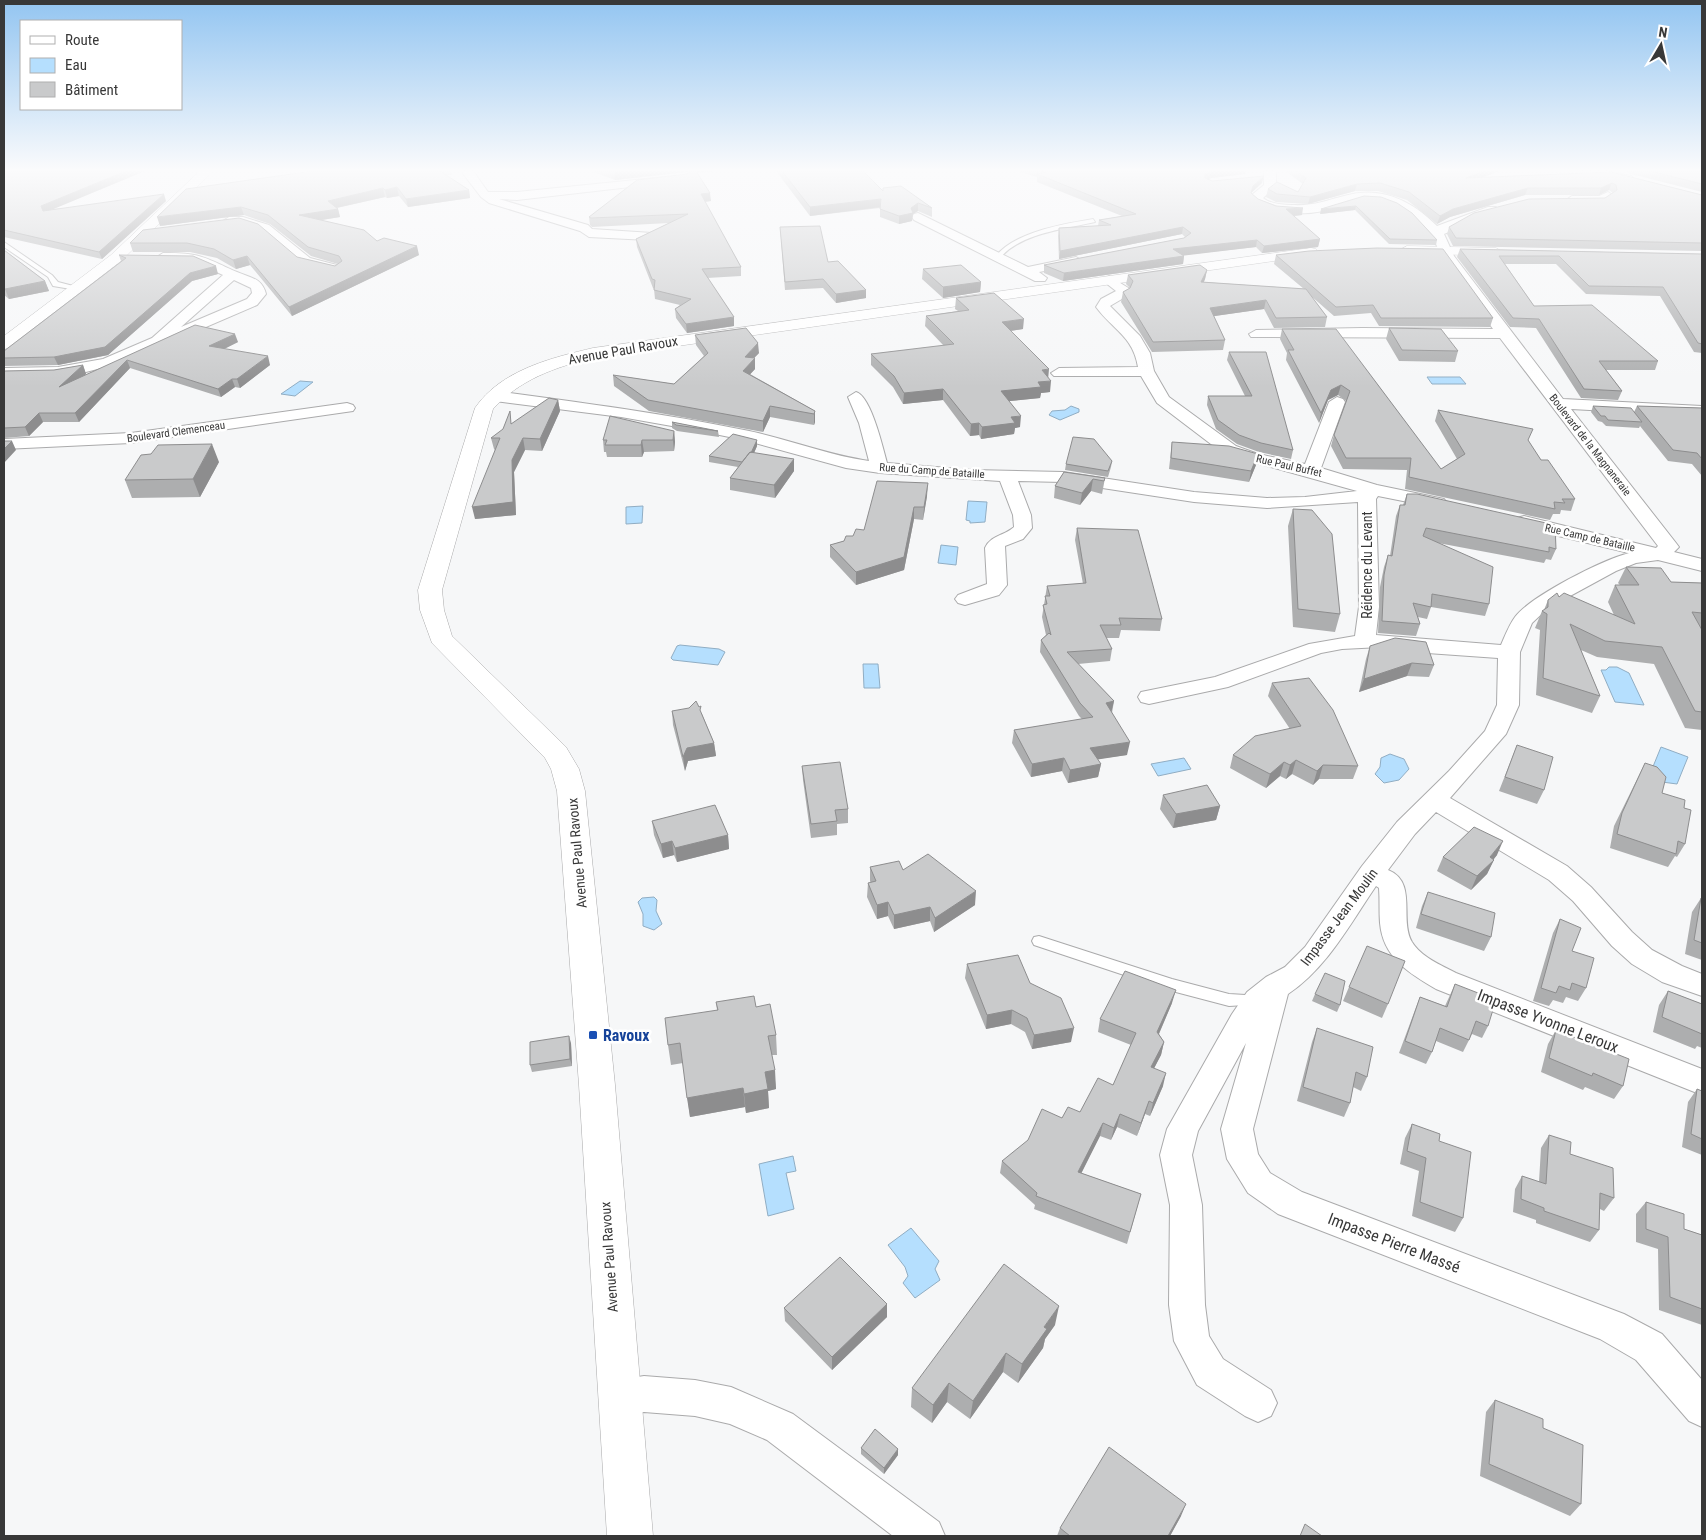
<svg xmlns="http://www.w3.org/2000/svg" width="1706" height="1540" viewBox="0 0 1706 1540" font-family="'Roboto Condensed',sans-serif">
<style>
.water{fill:#b5dffe;stroke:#90adc3}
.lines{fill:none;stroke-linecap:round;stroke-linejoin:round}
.lane-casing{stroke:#aaaaab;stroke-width:2}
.street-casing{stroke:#aaaaab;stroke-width:2}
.secondary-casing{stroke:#aaaaab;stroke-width:1}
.lane{fill:#fff;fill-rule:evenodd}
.street{fill:#fff;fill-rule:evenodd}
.secondary{fill:#fff;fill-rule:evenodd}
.wall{fill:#adaeaf}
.shaded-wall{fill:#8d8d8e}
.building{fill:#c9cacb;stroke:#8d8d8e}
.transit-dot{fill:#1a4fb4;stroke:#fff;stroke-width:2}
.labels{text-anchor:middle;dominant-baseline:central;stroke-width:5;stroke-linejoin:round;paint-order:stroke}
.far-street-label{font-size:11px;fill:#383838;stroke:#fff}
.street-label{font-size:14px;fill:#383838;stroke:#fff}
.near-street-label{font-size:16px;fill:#383838;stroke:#fff}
.near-transit-label{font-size:16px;font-weight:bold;fill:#164399;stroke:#fff;text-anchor:start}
</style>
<rect width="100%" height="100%" fill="#f6f7f8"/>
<path class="water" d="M1427 377H1460L1466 384H1432Z
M300 381 313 382 295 396 281 394Z
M1071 406 1079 409V412L1060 420 1049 415 1052 411 1065 410Z
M968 501 987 502 985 522 970 523V521L966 520Z
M643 506 642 523 626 524V507Z
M941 545 958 547 956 565 938 563Z
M680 645 719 649 725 652 718 665 673 660 671 658 677 646Z
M863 664H878L880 688H864Z
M1609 667H1617L1629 673 1644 705 1615 702 1601 670H1606Z
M1661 747 1688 757 1677 784 1662 782 1650 774Z
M1390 754 1404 759 1409 769 1399 780 1384 783 1375 774 1380 767 1381 758Z
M1184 758 1191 769 1158 776 1151 764Z
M654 897 657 900 656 911 662 924 654 930 643 926V914L638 902 642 898Z
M793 1156 796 1171 786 1173 794 1209 768 1216 759 1164Z
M911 1228 939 1261 935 1269 940 1280 915 1298 903 1283 908 1276 905 1267 888 1245Z"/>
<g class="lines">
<g class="lane-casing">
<path id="lane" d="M1093 219 1095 222C1065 229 1021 233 1000 258L995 257C1014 232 1063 224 1093 219Z
M4 242 52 275 58 282 81 288 77 290 53 286 48 277 4 247Z
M1039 936 1172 979 1229 994 1262 996 1265 1000 1262 1004 1229 1006 1172 991 1034 945 1032 941 1034 937Z"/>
</g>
<g class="street-casing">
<path id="street" d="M461 171H473L488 192H517L665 177 671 180 665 183 517 200 499 199 588 225 592 229 652 233 654 236 652 239 648 240 589 237 580 231 489 203 481 197Z
M1264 171H1276V186L1263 198C1271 204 1282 205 1292 205 1314 206 1324 201 1344 196 1381 185 1412 201 1437 226L1488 207H1496L1498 210 1496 213 1444 234 1454 256 1563 399 1702 406V416L1571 409 1676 543 1679 547 1674 552 1702 559V571L1658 560 1636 563 1616 571 1548 608 1532 623 1520 652 1519 705 1506 734 1450 798 1567 866 1591 887 1632 932 1652 950 1682 966 1702 974V996L1662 982 1632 964 1612 946 1573 901 1549 880 1436 812 1415 834 1388 870C1418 882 1399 919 1412 942 1421 957 1441 965 1456 973L1702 1069V1095L1436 989C1409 973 1383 958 1380 923 1379 911 1380 900 1379 888L1376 886C1350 924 1327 968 1288 994L1253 1129 1258 1154 1270 1173 1302 1192 1624 1314 1662 1334 1702 1380V1427L1689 1421 1636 1360 1600 1339 1278 1214 1248 1193 1227 1159 1221 1129 1246 1043 1198 1131 1192 1155 1202 1205 1205 1305 1209 1336 1223 1359 1271 1390 1277 1403 1271 1416 1258 1422 1245 1416 1197 1385 1174 1341 1169 1305 1170 1205 1160 1155 1167 1129 1232 1014 1247 992 1266 977 1285 967 1305 947 1362 866 1397 822 1449 771 1485 731 1497 705 1498 658 1413 652 1381 647 1342 649 1321 653 1228 687 1149 704 1141 702 1138 697 1141 692 1215 677 1309 644 1355 636 1359 607 1358 502 1267 508 1194 502 1063 482 1018 481 1031 515 1032 528 1023 539 1005 546 1007 585 999 595 965 605 958 603 955 599 958 595 987 584 985 548C991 535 1004 536 1014 527L1013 515 1000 481 880 473 846 468 744 440 700 431 621 417 495 401 487 396 495 391C578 402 661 413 744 430 786 438 826 455 869 461L859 423 848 397 856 392C871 396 883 448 887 463L972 470 1063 472 1194 492 1267 498 1305 497 1357 491 1224 454 1157 403 1141 376H1054L1051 373 1059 368 1138 367C1133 336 1113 330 1096 307L1101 299 1116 291 1102 280 1109 276 1130 289 1127 296 1110 306 1140 336 1150 353 1154 371 1169 397 1236 446 1258 454 1305 464 1329 402 1337 397 1343 399 1345 402 1321 468 1377 485 1444 499 1447 503 1444 507 1438 508 1378 496 1376 499 1379 607 1376 635 1501 645C1505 636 1509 625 1515 617 1531 596 1602 560 1629 553L1517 526 1515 522 1517 518 1524 516 1656 548 1658 546 1500 338 1251 337 1249 334 1256 330 1362 328 1493 329C1477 306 1458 283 1443 258 1438 251 1436 242 1431 234 1424 224 1411 213 1400 207 1369 189 1352 205 1323 211 1304 215 1265 216 1251 199L1253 194 1264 185Z
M1581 171H1606L1631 176 1633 178 1627 181 1587 174Z
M1608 192 1614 196C1606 205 1574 208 1566 200L1572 196H1599Z
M918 213 1028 267 1076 257 1083 261 1081 264 1039 272 1047 278 1045 281H1035L914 220 912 217 914 214Z
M229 217H243L269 225 310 258 337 265 339 268 332 272 300 264 261 231 242 225 225 224 223 221Z
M163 253C200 252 205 258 237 272 251 278 262 278 266 294L257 305 178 339H168L162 344 113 365 82 373 58 377 4 378V368L58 367 103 359 152 338 223 275 197 263 158 260 157 257ZM234 280 251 288 252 293 247 299 181 327Z
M347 403 353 405 355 408 353 411 131 443 4 449V439L131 433Z
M644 1376 695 1380 731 1387 793 1414 939 1522 945 1536H893L767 1440 730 1424 695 1416 644 1412 619 1416 606 1411 601 1398 606 1385 619 1380Z"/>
</g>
<g class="secondary-casing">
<path id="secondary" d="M200 171H213L121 261 10 348 4 349V336L111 255Z
M1407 246 1496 248 1503 252 1496 256 1402 253 1400 250Z
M1311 248 1316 249 1318 252 1316 255 593 358C555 367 519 380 493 409L442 590 444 610 452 636 566 747 579 769 585 791 615 1085 653 1536H607L579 1085 557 791 551 769 545 758 432 643 420 610 418 590 475 408C501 370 551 358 593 348Z"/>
</g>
<use href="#lane" class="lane"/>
<use href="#street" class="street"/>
<use href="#secondary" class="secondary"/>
</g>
<path class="wall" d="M4 171H145L52 209 166 201 102 259 4 237Z
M313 171H451L452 175H446L469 190 470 198 408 207 399 196 387 198 385 197 337 208 338 209 340 217 322 220 377 241 419 255 292 316 250 265 236 269 217 258 190 252H133L130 243 143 230 297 257 335 266 338 264 311 256 270 224 244 215 160 226Z
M591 171H717L697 173 711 201 705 202 741 267V276L707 278 734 326 687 333 676 318 675 309 680 305 655 299 654 289 653 288 637 247 636 239 669 223 592 227 590 225 589 217 688 173 687 172 615 180Z
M776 171H863L883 191 932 208V217L918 211 913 214 912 221 899 224 880 217V208L810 216Z
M1018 171H1246L1245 174 1211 178 1209 179 1212 181 1262 183 1251 193 1258 199 1302 215 1293 216 1320 239 1318 247 1262 253 1256 247 1183 255 1184 256 1183 264 1063 281 1044 273V265L1184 238 1185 237 1182 234 1059 259 1058 236 1059 228 1098 226 1099 220 1122 216 1037 182V177Z
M1285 171H1499L1484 177 1611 172 1702 195V251L1453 246 1447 234 1449 227 1605 198 1613 193 1609 190 1599 195H1525L1450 217 1437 224 1407 200 1378 191H1355L1308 204 1276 202 1266 197 1268 189 1298 192 1303 184Z
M1627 171H1702V192L1627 173Z
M1364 196 1437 240 1436 245 1389 244 1355 210 1320 214Z
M780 227 866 290V298L836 303 823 288 785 290Z
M1460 249 1702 254V353L1694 352 1660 296 1586 294 1556 264H1505L1534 306 1658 361 1655 370H1606L1622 391 1618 400 1581 398 1536 328 1510 327 1457 257Z
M4 250 45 281 49 291 9 299 4 295Z
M119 255 218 274 192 281 108 355 58 365 4 366V368V351L121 261Z
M1276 255 1493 318 1490 327 1379 326 1371 313 1334 316 1311 296 1327 317 1325 327 1274 328 1264 309 1214 316 1225 340 1223 350 1152 352 1121 302 1123 292 1130 288 1126 284 1128 275 1207 270 1205 279 1204 282 1304 289 1274 264Z
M923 269 981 282 980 292 943 298 922 279Z
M956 298 1023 329 1011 331 1048 377 1050 392 1041 393 1040 398 1009 401 1020 427 1015 428 1014 434 981 439 979 435 970 436 943 400 903 404 893 387 871 365V354L944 346 925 326 926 316 958 311 955 309Z
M195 325 238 342 224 349 270 365 240 388 235 387 221 397 130 368 79 422H43L29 436 4 438V371L54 370 83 365 86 374 84 376Z
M1389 328 1458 351 1455 362 1399 361 1386 339Z
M1282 329 1441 469 1457 459 1435 421 1438 410 1528 441 1541 460 1575 499 1571 511 1561 510 1560 514H1553L1550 520 1405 489 1407 470 1343 469 1331 446 1334 435 1346 401 1338 395 1328 400 1319 423 1286 360 1287 353 1280 339Z
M695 335 759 353 754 358 755 369 750 374 815 411V422L814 425 770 417 763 432 649 411 614 386 613 375 674 384 704 356 696 345Z
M1229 352 1293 450 1291 459 1259 452 1237 444 1216 429 1207 405 1208 396H1245L1227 360Z
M558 400 560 411 542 451 525 450 514 472 516 515 475 519 495 450 494 449 491 438 513 423Z
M1593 406 1634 412 1637 406 1702 408V476L1692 464 1668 461 1640 426 1639 428 1606 426 1602 422 1598 421 1591 412Z
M672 422 718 431 719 437 677 431 672 428Z
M674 431 675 442 674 451 644 452 642 457H607L606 452H604L603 440Z
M757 440V446L754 453 794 459V471L775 498 730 490V478L738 467 709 462V456Z
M1172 442 1256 465 1249 482 1169 469Z
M1112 461 1111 467 1108 477 1065 470 1066 464Z
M219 462 200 497 132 498 125 480Z
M1064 472 1105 478 1102 494 1091 491 1080 505 1054 498 1055 486Z
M1407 494 1556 549 1551 560 1546 559 1544 563 1438 543 1489 604 1485 616 1431 607 1427 619 1418 617 1420 624 1416 636 1378 633 1380 587 1384 567 1388 555 1390 556 1396 516 1400 505H1403Z
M927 496 923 520 914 519 904 570 856 585 830 557V545L844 541Z
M1293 509 1340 614 1335 632 1293 627 1288 526Z
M1077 528 1162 619 1160 631 1121 630 1119 638H1106L1112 649 1110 661 1078 664 1114 701 1112 713 1127 755 1097 759 1101 764 1098 777 1068 783 1062 771 1031 777 1012 743 1014 730 1082 719 1079 716 1040 652 1041 640 1046 635 1042 617 1047 586 1083 584 1075 540Z
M1626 567 1671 582 1702 583V730L1685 728 1654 664 1597 657 1581 650 1600 696 1592 713 1536 695 1540 630 1535 628 1542 611 1544 610 1548 600 1559 597 1614 615 1608 602 1615 585H1620L1618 583Z
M1370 646 1434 665 1429 677 1407 676 1359 692 1366 659Z
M1272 683 1358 766 1353 779H1319L1313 785 1292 774 1286 779 1280 776 1266 788 1230 768 1233 755 1290 729 1268 696Z
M672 711 702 714 714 743 716 756 688 761 685 771 673 725Z
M1517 745 1544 790 1537 804 1499 791Z
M1645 763 1662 793 1684 808 1685 844 1677 857 1675 856 1668 867 1610 848 1614 826Z
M802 766 848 809V823L837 824V835L811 838 803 780Z
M1163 795 1220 806 1216 820 1173 828 1160 809Z
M652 821 728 835 729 849 677 862 674 855 663 858 654 835Z
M1497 855 1494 859 1487 874 1471 890 1437 871 1443 857Z
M870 867 903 870 975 905 934 932 930 921 894 929 888 916 877 919 867 897 868 883H871L870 881Z
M1428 892 1491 937 1484 951 1416 928 1422 906Z
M1701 898H1702V960L1685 954 1692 912Z
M1560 919 1572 951 1586 988 1578 1001 1566 997 1563 1003 1553 1000 1549 1006 1533 1001 1553 933Z
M967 964 1030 983 1071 1042 1032 1049 1025 1032 1011 1024 986 1029 965 978Z
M1455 984 1488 1026 1482 1038 1472 1034 1463 1052 1436 1041 1432 1052 1426 1064 1399 1053 1415 1010 1420 997 1445 1006Z
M1349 987 1388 1004 1382 1018 1343 1001Z
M1668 991 1702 1004V1048L1697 1046 1695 1049 1653 1032 1659 1005Z
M1315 994 1340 1005 1337 1012 1312 1001Z
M716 1002 756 1007 776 1035 777 1055H772L776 1089 768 1091 769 1108 746 1113 745 1107 690 1117 683 1063 671 1065 668 1045 717 1010Z
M1172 1003 1159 1034 1164 1042 1161 1055 1154 1068 1163 1086 1150 1116 1145 1114 1137 1136 1117 1127 1111 1140 1100 1136 1081 1173 1141 1194 1127 1244 1034 1209 1035 1205 1000 1173 1002 1161 1062 1118 1080 1112 1113 1085 1131 1045 1098 1032 1100 1019Z
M1317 1028 1367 1077 1361 1091 1353 1087 1350 1103 1344 1117 1297 1101 1312 1042Z
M1556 1030 1623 1086 1614 1099 1585 1087 1583 1090 1541 1072 1548 1044Z
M571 1043 572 1066 532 1072 530 1065Z
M1697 1089 1702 1091V1155L1682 1147 1688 1102Z
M1412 1124 1463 1218 1455 1232 1412 1216 1419 1171 1400 1164 1405 1138Z
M1549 1135 1570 1154 1614 1198 1604 1211 1600 1209 1599 1230 1590 1242 1536 1223V1220L1513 1212 1515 1189 1522 1176 1539 1182 1541 1148Z
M1646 1202 1684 1229 1702 1235V1325L1659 1310 1658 1249 1636 1242V1214Z
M784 1308 887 1317 832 1370 785 1321Z
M1055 1325 1045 1339 1043 1348 1018 1383 1003 1372 970 1419 947 1402 932 1423 911 1407 912 1388Z
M1495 1400 1543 1428 1581 1504 1570 1516 1480 1476 1486 1412Z
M861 1448 898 1455 884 1474 861 1454Z
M1181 1516 1170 1536H1057L1060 1528Z"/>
<path class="shaded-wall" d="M126 171H145L44 213 43 211 41 206Z
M623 171H687V172L615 180 614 172Z
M694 171H717L694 173Z
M1213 171H1246L1245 174 1211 178 1204 181 1205 174Z
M1483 171H1499L1464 185 1466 178Z
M1264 176 1262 183 1251 193 1253 186Z
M1612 183 1609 190 1599 195 1601 188Z
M1357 184 1355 191 1308 204 1310 197Z
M397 187 399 196 387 198 385 190Z
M383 188 385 197 331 209 328 201Z
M1528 188 1525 195 1450 217 1437 224 1440 216 1453 209Z
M469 190 470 198 408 207 406 199Z
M710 193 711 201 701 202V194Z
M164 194 166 201 102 259 99 252Z
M881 199V207L810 216V207Z
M918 203V211L913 214 912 221 899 224V216Z
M1356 206 1355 210 1320 214 1321 209Z
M241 207 244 215 160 226 157 217Z
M1303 208 1302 215 1284 217 1286 209Z
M338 209 340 217 302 223 299 215Z
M1183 227 1182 234 1059 259 1060 251Z
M1320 239 1318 247 1262 253 1264 246Z
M1257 240 1256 247 1172 257 1173 249Z
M417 246 419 255 292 316 289 307Z
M247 256 250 265 236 269 233 260Z
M1184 256 1183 264 1063 281 1064 273Z
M216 266 218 274 192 281 108 355 58 365 54 357 190 273Z
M1207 270 1205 279 1199 291 1201 282Z
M45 281 49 291 9 299 5 289Z
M981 282 980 292 943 298V287Z
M866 290V298L836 303V294Z
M1266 300 1264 309 1208 317 1210 308Z
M734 317V326L687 333 686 324Z
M1024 319 1023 329 1001 332 1002 322Z
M235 334 238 342 212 355 209 346Z
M758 343 759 353 745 367V357Z
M268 356 270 365 240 388 237 379Z
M755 358V369L744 381 743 371Z
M127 360 130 368 79 422 75 413Z
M83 365 86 374 63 396 59 387Z
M1049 369 1048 380 1042 370Z
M232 379 235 387 221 397 218 389Z
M1051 381 1050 392 1041 393 1040 398 1000 402 1001 391 1038 382Z
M1341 385 1338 395 1328 400 1319 423 1321 413 1331 390Z
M943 389V400L903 404 904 393Z
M558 400 560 411 542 451 540 439Z
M770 406V417L763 432V421Z
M815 411V422L814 425V414Z
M39 413 43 422 29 436 25 427Z
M1021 416 1020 427 1015 428 1014 434 981 439 982 427 1011 417Z
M979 423V435L970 436 971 424Z
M674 431 675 442 674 451 673 440Z
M523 438 525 450 514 472 516 515 475 519 472 507Z
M642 440 644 452 642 457 641 445Z
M757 440V446L747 469 746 463Z
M12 441 16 450 4 463V449Z
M212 444 219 462 200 497 193 479Z
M1258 454 1256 465 1249 482 1251 471Z
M794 459V471L775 498 774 485Z
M1093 479 1091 491 1080 505 1082 493Z
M928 483 927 496 923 520 924 507Z
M914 507V519L904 570 856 585V572Z
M1412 663 1407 676 1359 692 1364 679Z
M1114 701 1111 713 1106 703Z
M1130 742 1127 755 1088 761 1090 748Z
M714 743 716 756 688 761 685 771 683 757 687 748Z
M1064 758 1062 771 1031 777 1032 764Z
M1296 760 1292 774 1286 779 1290 765Z
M1284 762 1280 776 1266 788 1270 774Z
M1101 764 1098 777 1068 783 1070 770Z
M1323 765 1319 779 1313 785 1317 771Z
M1220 806 1216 820 1173 828 1176 814Z
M728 835 729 849 677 862 675 848Z
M672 841 674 855 663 858 661 844Z
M1503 841 1497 855 1492 861 1494 860 1487 874 1471 890 1477 876 1490 857Z
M976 891 975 905 934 932 935 918Z
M888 902V916L877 919V905Z
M930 907V921L894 929V915Z
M1176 990 1172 1003 1154 1045 1157 1032Z
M1012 1010 1011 1024 986 1029 987 1015Z
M1074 1028 1071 1042 1032 1049 1034 1035Z
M569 1036 571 1043 572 1066 570 1059Z
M1164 1042 1161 1055 1148 1080 1151 1067Z
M775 1070 776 1089 768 1091 769 1108 746 1113 744 1094 765 1072Z
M1166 1073 1163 1086 1150 1116 1153 1103Z
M743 1088 745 1107 690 1117 687 1098Z
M1149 1101 1145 1114 1137 1136 1141 1123Z
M1120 1114 1117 1127 1111 1140 1114 1128Z
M1103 1123 1100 1136 1076 1184 1078 1172Z
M887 1304V1317L832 1370V1357Z
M1059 1306 1055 1325 1045 1339 1043 1348 1018 1383 1022 1364 1044 1327Z
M1006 1353 1003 1372 970 1419 973 1401Z
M949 1383 947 1402 932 1423 933 1405Z
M898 1449V1455L884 1474V1468Z
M1186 1504 1181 1516 1170 1536H1168Z"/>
<path class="building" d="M4 171H126L41 206 43 211 164 194 99 252 4 230Z
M313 171H440L469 190 406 199 397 187 385 190 383 188 328 201 338 209 299 215 364 230 377 241 384 238 417 246 289 307 247 256 233 260 214 249 187 243H130L143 230 239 218 258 224 297 257 335 266 342 261 339 256 308 247 268 215 241 207 157 217 186 189Z
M691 171H696L710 193 701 194 741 267 702 269 734 317 686 324 675 309 691 299 654 290 655 280 652 279 636 239 688 214 591 218 589 217 637 180 687 174Z
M782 171H863L883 191V188L901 186 932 208 918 203 911 208 913 213 899 216 880 209 881 199 810 207Z
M1042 171H1213L1205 174V178L1212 181 1264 176 1253 186 1251 193 1258 199 1276 206 1303 208 1286 209 1320 239 1264 246 1257 240 1173 249 1184 256 1064 273 1044 265 1184 238 1191 233 1183 227 1060 251 1059 228 1111 225 1099 220 1136 214 1037 174 1047 172Z
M1296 171H1483L1466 178 1611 172 1702 195V243L1456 238 1449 227 1474 213 1529 199 1605 198 1617 190 1616 185 1612 183 1601 188H1528L1453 209 1440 216 1409 192 1380 183 1357 184 1310 197 1277 194 1268 189 1277 182 1298 192 1306 178Z
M1650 171H1702V184Z
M1364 196 1381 197 1397 203 1412 213 1437 240 1390 239 1356 206 1321 209Z
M820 226 828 262 838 261 866 290 836 294 823 279 785 282 780 227Z
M1377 248 1443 249 1493 318H1381L1373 305 1336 307 1276 255 1309 251Z
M1460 249 1702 254V344L1698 343 1663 287 1589 286 1559 256H1499L1534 306 1592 305 1658 361H1599L1622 391 1584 389 1539 319 1513 318Z
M4 250 45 281 5 289 4 288Z
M119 255 193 256 216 266 190 273 105 347 54 357 4 358V351L126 258Z
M961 265 981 282 943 287 923 269Z
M1200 265 1207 270 1201 282 1306 289 1327 317 1276 318 1266 300 1210 308 1225 340 1153 342 1123 292 1130 288 1133 281 1128 275Z
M994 293 1024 319 1002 322 1049 369 1042 370 1051 381 1038 382 1041 387 1001 391 1021 416 1011 417 1015 423 982 427 979 423 971 424 943 389 904 393 894 376 871 354 954 344 926 316 969 310 956 298Z
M195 325 235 334 209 346 268 356 237 379H232L218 389 127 360 75 413H39L25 427 4 428V371L54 370 83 365 59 387Z
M746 328 758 343 745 357 755 358 743 371 815 411 814 414 770 406 763 421 648 400 613 375 674 384 708 353 695 335Z
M1389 328 1441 329 1458 351 1402 350Z
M1282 329H1336L1441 469 1465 454 1438 410 1533 429 1528 440 1541 460H1548L1575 499H1562L1565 503 1554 502 1555 509 1409 477 1411 458H1346L1334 435 1350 391 1341 385 1331 390 1321 413 1288 350H1294Z
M1229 352H1266L1293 450 1261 443 1239 435 1218 420 1208 396H1252Z
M549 398 558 400 540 439 523 438 512 460 513 502 472 507 500 438H491L503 429 510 411 511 424Z
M1593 406 1631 408 1642 422 1608 420 1605 416H1601Z
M1637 406 1702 408V459L1697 453 1673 450Z
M610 416 674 431 673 440H642L641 445H605L607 440H603Z
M672 422 718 431 676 425Z
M733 434 757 440 751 453 750 452 742 462 709 456Z
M1073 437 1094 439 1112 461 1108 471 1066 464Z
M4 441H12L4 449Z
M1172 442 1229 446 1258 454 1251 471 1171 458Z
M212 444 193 479 125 480 141 455 151 454 158 445Z
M750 452 794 459 774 485 730 478Z
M1064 472 1105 478 1104 481 1093 479 1082 493 1055 486Z
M877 481 928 483 924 507H914L904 557 856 572 830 545 844 541 846 536H853L856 529 864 530Z
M1407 494H1417L1555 525 1556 549 1549 547V552L1426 528 1423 536 1493 567 1489 604 1432 594 1431 607 1413 603 1420 624 1382 621 1384 575 1388 555 1392 556 1400 505H1405Z
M1293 509 1312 510 1332 534 1340 614 1298 609Z
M1077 528 1138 530 1162 619 1119 618 1121 625H1100L1112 649 1067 652 1114 701 1106 703 1130 742 1090 748 1101 764 1070 770 1064 758 1032 764 1014 730 1093 717 1080 703 1041 640 1049 633 1051 635 1043 605 1047 604 1045 596H1050L1047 586 1086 583Z
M1626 567 1661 568 1671 582 1702 583V613L1692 612 1702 630V712L1695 711 1662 647 1605 641 1570 624 1600 696 1543 678 1547 614 1542 611 1548 607V600L1557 593 1559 597 1564 593 1635 624 1615 585H1639Z
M1395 638 1426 642 1434 665 1412 663 1364 679 1370 646Z
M1309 678 1333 710 1358 766 1323 765 1317 771 1296 760 1290 765 1284 762 1270 774 1233 755 1255 736 1301 726 1272 683Z
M696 701 699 707 701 706 700 710 714 743 687 748 683 757 672 711 689 708Z
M1517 745 1553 757 1544 790 1505 777Z
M840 762 848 809 835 810 837 821 811 824 802 766Z
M1645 763 1657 767 1666 777 1662 793 1685 800 1684 808 1691 810 1685 844 1678 841 1676 854 1617 834 1622 813Z
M1207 785 1220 806 1176 814 1163 795Z
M715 805 728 835 675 848 672 841 661 844 652 821Z
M1474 827 1503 841 1490 857 1494 860 1477 876 1443 857Z
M928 854 976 891 935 918 930 907 894 915 888 902 877 905 868 883 876 881 870 867 899 861 903 870Z
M1428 892 1495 913 1491 937 1421 914Z
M1701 898H1702V943L1694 940Z
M1560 919 1581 928 1572 951 1594 958 1586 988 1572 983 1570 990 1559 986 1556 993 1541 988Z
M1367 946 1405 961 1388 1004 1349 987Z
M1018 955 1030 983 1061 998 1074 1028 1034 1035 1027 1018 1012 1010 987 1015 967 964Z
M1125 971 1176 990 1157 1032 1164 1042 1151 1067 1166 1073 1153 1103 1149 1101 1141 1123 1120 1114 1114 1128 1103 1123 1078 1172 1141 1194 1130 1232 1036 1196 1037 1193 1002 1161 1028 1140 1042 1109 1062 1118 1068 1107 1080 1112 1098 1078 1113 1085 1136 1033 1100 1019Z
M1325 973 1345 981 1340 1005 1315 994Z
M1455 984 1496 1000 1488 1026 1476 1021 1469 1040 1440 1028 1432 1052 1405 1041 1420 997 1447 1007Z
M1668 991 1702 1004V1034L1662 1017Z
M754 996 756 1007 770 1004 776 1035 768 1036 775 1070 765 1072 768 1089 744 1094 743 1088 687 1098 680 1043 668 1045 665 1018 718 1010 716 1002Z
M1317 1028 1373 1047 1367 1077 1356 1072 1350 1103 1303 1087Z
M1556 1030 1629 1059 1623 1086 1593 1073 1592 1076 1549 1058Z
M569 1036 570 1059 530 1065V1042Z
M1697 1089 1702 1091V1139L1691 1134Z
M1412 1124 1440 1134 1439 1141 1471 1152 1463 1218 1420 1202 1426 1158 1407 1151Z
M1549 1135 1571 1142 1570 1154 1613 1168 1614 1198 1600 1193 1599 1230 1544 1211V1208L1521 1199 1522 1176 1546 1184Z
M1646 1202 1684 1214V1229L1702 1235V1309L1670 1297 1668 1237 1646 1229Z
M840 1257 887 1304 832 1357 784 1308Z
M1004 1264 1059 1306 1044 1327 1047 1329 1022 1364 1006 1353 973 1401 949 1383 933 1405 912 1388Z
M1495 1400 1543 1419V1428L1583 1445 1581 1504 1489 1464Z
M875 1429 898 1449 884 1468 861 1448Z
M1109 1447 1186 1504 1168 1536H1070L1060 1528Z
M1305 1524 1322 1536H1300Z"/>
<linearGradient id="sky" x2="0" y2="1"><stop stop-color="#93c5f1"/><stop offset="0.44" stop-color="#fbfbfc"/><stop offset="1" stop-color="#fbfbfc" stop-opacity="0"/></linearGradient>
<rect width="1706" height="387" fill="url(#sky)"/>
<rect class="transit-dot" x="588" y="1030" width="10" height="10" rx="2.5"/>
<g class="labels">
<g class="far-street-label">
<text transform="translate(176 432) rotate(-8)">Boulevard Clemenceau</text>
<text transform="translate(1590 445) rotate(52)">Boulevard de la Magnaneraie</text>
<text transform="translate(1289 466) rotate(13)">Rue Paul Buffet</text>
<text transform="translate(932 471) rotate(4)">Rue du Camp de Bataille</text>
<text transform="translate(1590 538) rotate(13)">Rue Camp de Bataille</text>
</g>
<g class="street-label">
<text transform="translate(623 350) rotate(-10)">Avenue Paul Ravoux</text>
<text transform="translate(1367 565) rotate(-90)">Réidence du Levant</text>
<text transform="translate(577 853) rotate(-95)">Avenue Paul Ravoux</text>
<text transform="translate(1339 917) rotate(-53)">Impasse Jean Moulin</text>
<text transform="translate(609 1257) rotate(-94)">Avenue Paul Ravoux</text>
</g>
<g class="near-street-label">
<text transform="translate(1548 1021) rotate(21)">Impasse Yvonne Leroux</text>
<text transform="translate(1394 1243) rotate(21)">Impasse Pierre Massé</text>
</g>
<g class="near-transit-label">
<text x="603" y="1035">Ravoux</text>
</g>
</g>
<rect width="1706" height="1540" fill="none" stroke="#383838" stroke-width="10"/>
<rect x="20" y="20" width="162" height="90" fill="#ffffff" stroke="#afafaf"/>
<rect x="30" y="36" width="25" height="8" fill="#ffffff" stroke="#afafaf"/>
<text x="65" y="45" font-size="15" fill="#383838">Route</text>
<rect x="30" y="58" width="25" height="15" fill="#b5dffe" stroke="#afafaf"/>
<text x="65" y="70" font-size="15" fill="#383838">Eau</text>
<rect x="30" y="82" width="25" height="15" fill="#c9cacb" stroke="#afafaf"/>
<text x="65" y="95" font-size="15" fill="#383838">Bâtiment</text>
<g transform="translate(1661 45) rotate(9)" stroke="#ffffff" stroke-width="4" paint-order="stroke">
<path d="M0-4L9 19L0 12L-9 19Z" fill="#383838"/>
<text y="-8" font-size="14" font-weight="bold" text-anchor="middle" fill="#383838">N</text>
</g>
</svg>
